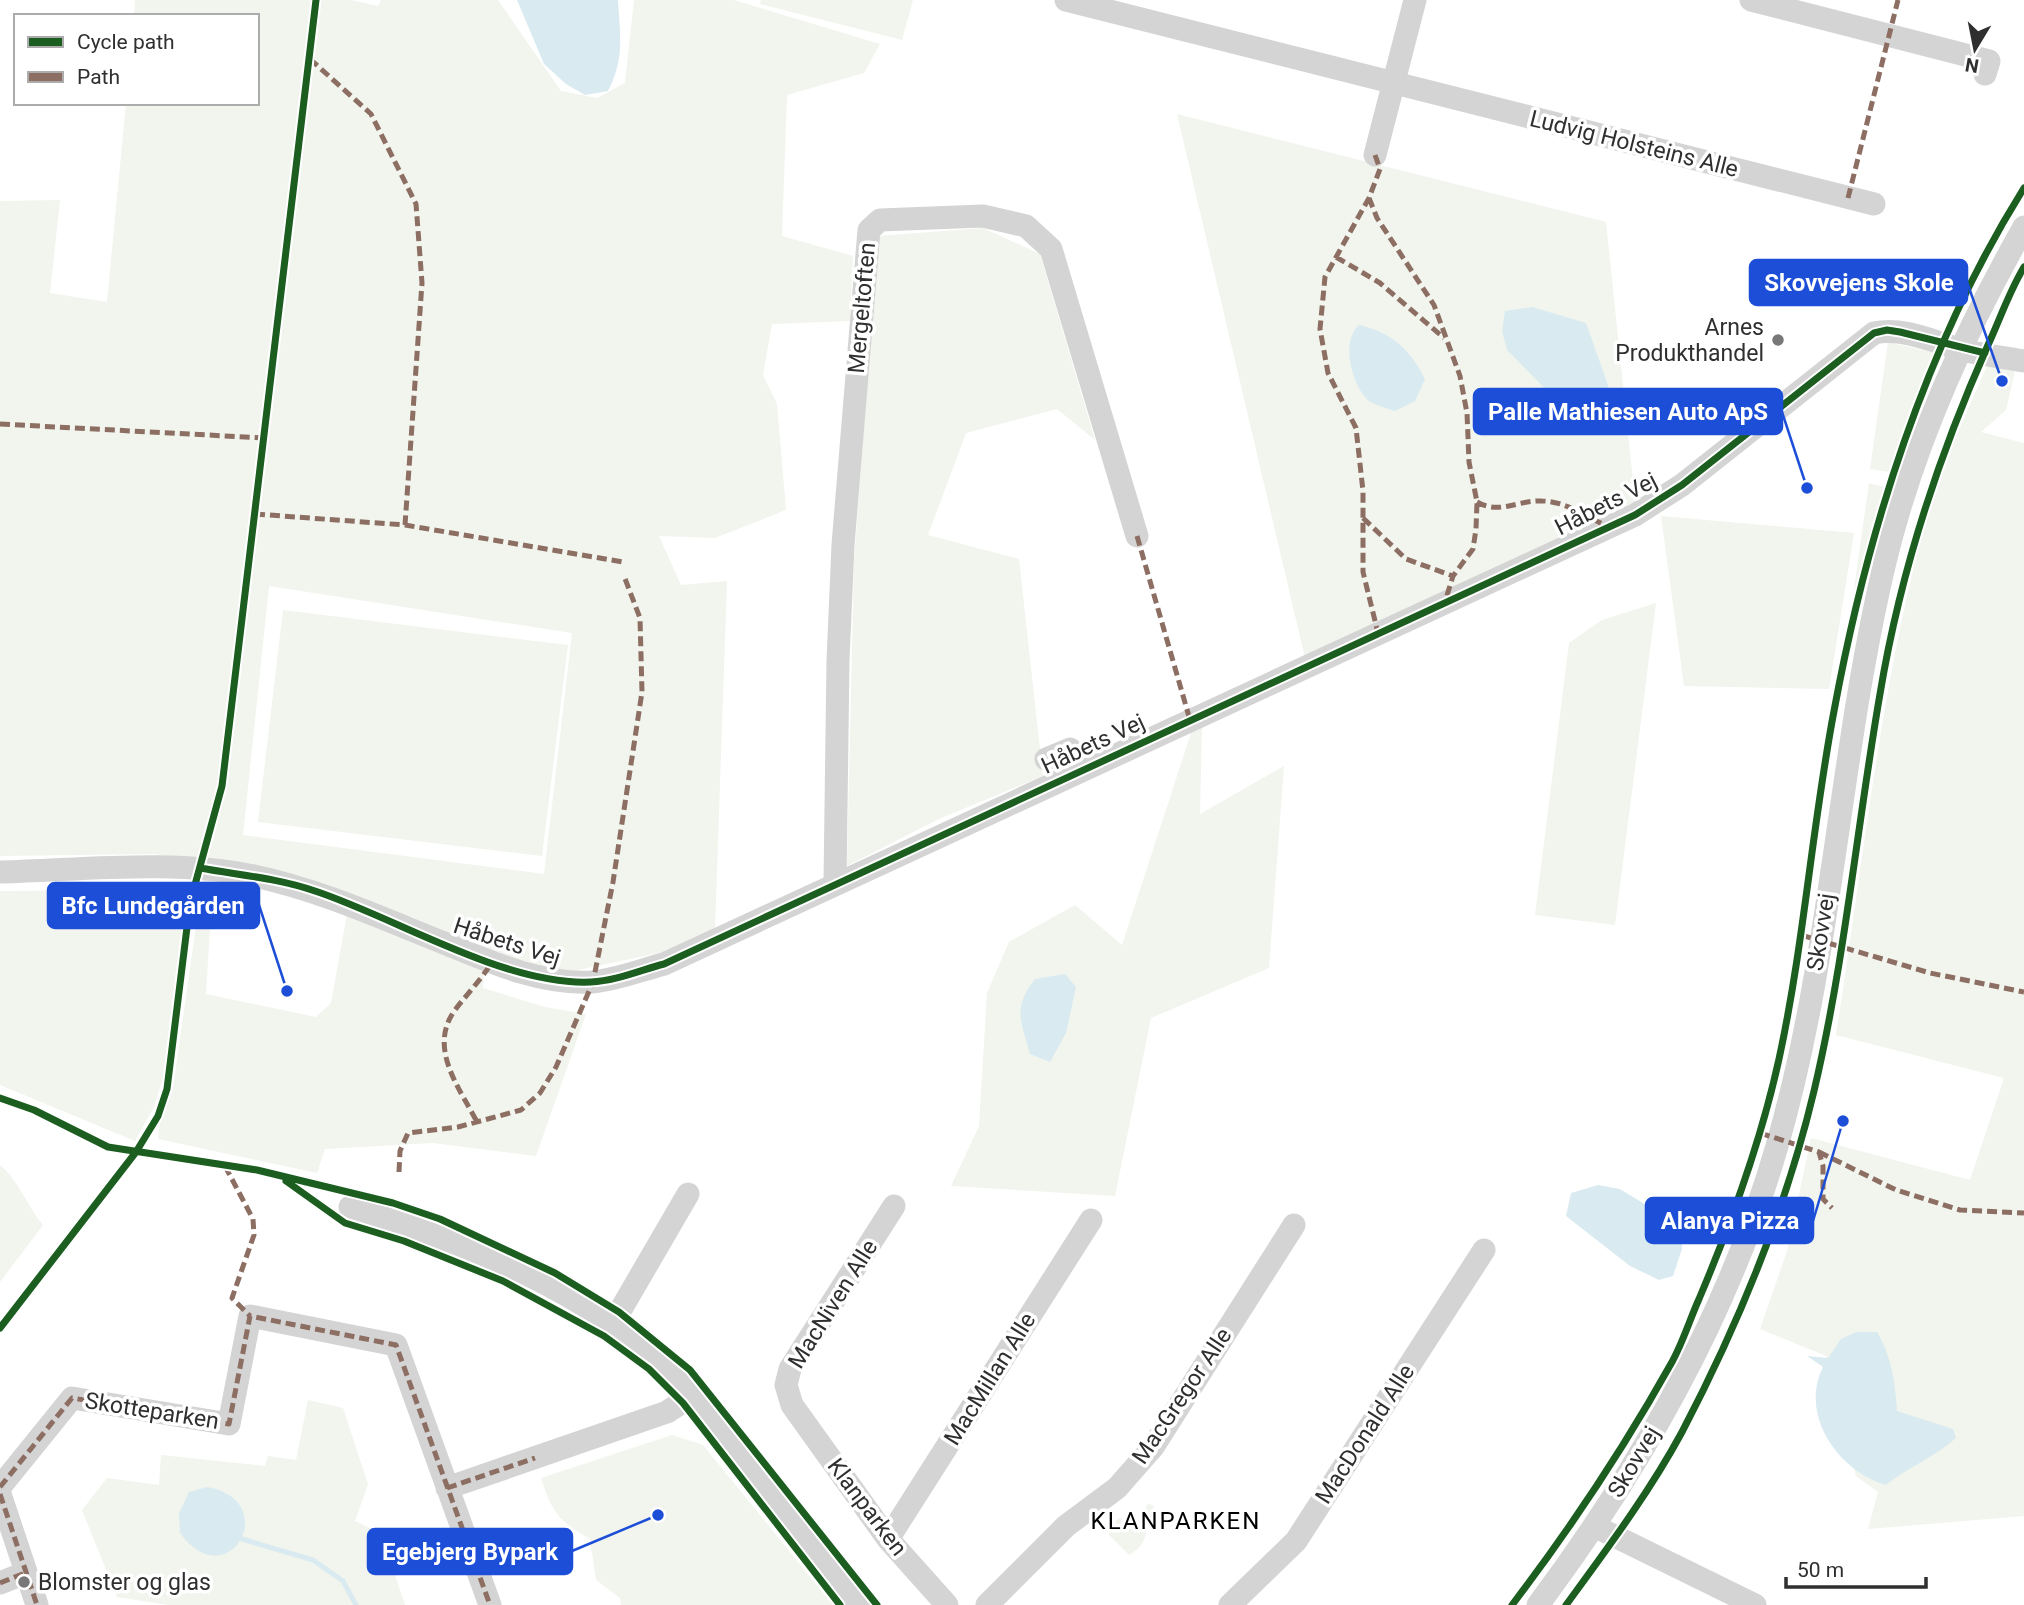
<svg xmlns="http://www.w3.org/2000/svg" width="2024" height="1605" viewBox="0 0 2024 1605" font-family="Roboto,sans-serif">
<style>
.green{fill:#f1f5ed;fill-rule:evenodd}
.water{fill:#daeaf1}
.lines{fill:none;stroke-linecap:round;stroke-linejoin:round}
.stream{stroke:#daeaf1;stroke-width:5}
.minor{stroke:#d4d4d4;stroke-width:23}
.quiet{stroke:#8d6e63;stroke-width:5;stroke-dasharray:10 5;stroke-linecap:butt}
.cycleway-casing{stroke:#fff;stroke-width:11}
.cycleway{stroke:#1b5e20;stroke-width:7}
.poi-dot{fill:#787878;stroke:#fff;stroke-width:2.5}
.labels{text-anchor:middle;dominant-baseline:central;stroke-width:7;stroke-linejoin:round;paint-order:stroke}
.street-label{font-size:23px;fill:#2f2f2f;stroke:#fff}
.poi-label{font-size:23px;fill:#2f2f2f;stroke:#fff;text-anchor:end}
.neighbourhood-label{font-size:24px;letter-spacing:2px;fill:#000;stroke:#fff}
.leader{fill:none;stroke:#1d4ed8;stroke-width:2.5}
.callout-dot{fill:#1d4ed8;stroke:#fff;stroke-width:2.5}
.callout{fill:#1d4ed8;stroke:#1d4ed8;stroke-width:2.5}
.callout-label{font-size:24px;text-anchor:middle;font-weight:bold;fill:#fff}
</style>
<rect width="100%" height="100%" fill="#fff"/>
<path class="green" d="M135 0H351L378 6 381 0H498L561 91 597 98 625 83 634 0H734L880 44 864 73 787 95 782 236 853 256 850 321 772 324 763 375 777 404 786 510 715 538 659 536 681 585 727 581 715 928 663 952 550 976 213 862 154 854 0 856V201L60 200 50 293 107 302 126 103H257V16H134ZM269 586 572 633 544 874 243 835Z
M761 0H913L902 40 760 4Z
M1177 114 1606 222 1636 510 1305 658Z
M983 228 1040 254 1095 440 1057 409 966 433 928 535 1019 559 1043 776 939 819 847 866 854 562 878 236Z
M1888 342 1935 353 1889 472 1870 469Z
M1988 364 2015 371 2006 410 1981 432 2024 443V1516L1868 1529 1878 1492 1856 1476 1826 1356 1760 1329 1787 1251 1811 1138 1970 1180 2004 1078 1836 1035C1862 870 1879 700 1921 538 1936 478 1963 420 1988 364Z
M1869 483 1884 487 1852 604Z
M1661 516 1854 533 1829 689 1684 686Z
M1656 603 1615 925 1535 915 1569 643 1602 620Z
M283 610 568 645 542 856 258 822Z
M1202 726 1200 814 1284 766 1269 968 1151 1018 1115 1196 951 1186 979 1126 987 993 1009 942 1075 905 1122 945 1192 730Z
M203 877 213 878 206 994 316 1017 331 1003 348 909 484 968 483 988 545 1007 586 1014 536 1156 433 1143 325 1149 317 1173 158 1139 160 1122 173 1088Z
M186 890 163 1078 154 1107 135 1141 0 1085V891Z
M0 1165C19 1181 27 1206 43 1225L0 1282Z
M308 1400 343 1408 368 1484 355 1521 381 1533 405 1605H168L117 1597 82 1510 107 1478 159 1485 161 1455 265 1466 268 1456 296 1460Z
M672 1435 703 1445 833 1605H621L620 1598 596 1580 590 1539C559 1521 552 1513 541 1478Z
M1147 1504 1153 1505 1156 1517 1148 1521C1147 1536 1143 1548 1129 1555L1109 1535V1529L1119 1518 1131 1521 1143 1518Z"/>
<path class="water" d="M517 0H618C620 36 625 58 608 91L585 95 566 84 544 64Z
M1532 307 1586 323 1608 385 1605 404 1580 413 1564 408 1507 350 1502 331 1505 311Z
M1359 325C1391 332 1411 350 1425 379L1415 401 1395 411C1387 408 1376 406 1369 401 1352 386 1340 341 1359 325Z
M1065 974 1076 987 1066 1033 1050 1062 1030 1054C1021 1020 1012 1009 1035 979Z
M1598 1185 1620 1189 1682 1227V1249L1673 1276 1659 1280 1630 1266 1566 1216 1571 1193Z
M1856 1332H1877C1892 1357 1895 1383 1897 1411L1953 1429 1956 1438C1935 1457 1908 1467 1886 1485 1838 1471 1799 1415 1823 1367L1807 1356 1828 1358 1841 1339Z
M207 1487C284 1501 228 1599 180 1533L179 1513 189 1492Z"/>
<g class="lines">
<path class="stream" d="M242 1539 313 1560 343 1581 356 1605"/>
<path class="minor" d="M1066 0 1874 204
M1751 0 1989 61 1985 74
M1375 155 1415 0
M1046 759 1070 749 1080 771
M0 872C83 870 172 859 254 876 320 890 381 918 444 943 490 962 541 985 592 982 616 980 641 970 664 964L1635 515 1682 485 1874 333C1903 327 1932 341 1959 349 1980 355 2003 357 2024 361
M835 882 838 660 843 545 869 230 880 220 983 216 1026 226 1051 249 1137 536
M894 1206 790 1369 786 1385 792 1405 888 1539 947 1605
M350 1207C468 1243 588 1291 679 1377L859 1605
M613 1323 688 1194
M0 1487 72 1398 229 1424 250 1316 396 1345 490 1605
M447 1488 667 1412 693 1395
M0 1494 37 1605
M1596 1527 1755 1605
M888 1539 1091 1220
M0 1583 25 1573
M987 1605 1066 1526 1117 1488 1153 1447 1294 1225
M1230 1605 1296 1541 1484 1250
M1538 1605C1641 1467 1729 1313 1777 1146 1832 956 1839 755 1885 562 1913 446 1965 331 2024 227"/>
<path class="quiet" d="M310 59 371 114 416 204 422 283 405 525
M1375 155 1380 169 1369 198 1325 277 1320 329 1328 373 1356 428 1363 491V572L1378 633
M1369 198 1377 218 1434 305 1460 376 1467 413 1469 462 1477 502 1476 529 1473 549 1453 576 1445 602
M1848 198 1898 0
M1336 257 1380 283 1444 338
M0 424 264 438
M1477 502C1500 515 1517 500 1542 501 1566 501 1588 518 1609 527
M255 514 405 525 623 562
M1363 518 1406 559 1453 576
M1137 536 1190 720
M1801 935 1930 973 2024 992
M476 1120C458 1086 428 1047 455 1010 467 994 481 980 492 962
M1760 1133 1819 1152 1823 1166V1199L1832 1208
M1819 1152 1896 1190 1960 1210 2024 1213
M225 1166 253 1219 254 1235 232 1298 250 1316
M399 1172 400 1151 408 1133 458 1127 521 1110 540 1093 556 1067 593 982 613 882 642 692 640 618 624 576
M0 1487 72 1398 229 1424 250 1316 396 1345 490 1605
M447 1488 535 1458
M0 1494 37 1605
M0 1583 25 1573"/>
<g class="cycleway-casing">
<path id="cycleway" d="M200 868C238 875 278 878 315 891 397 918 505 986 591 982 616 981 641 970 664 964L1635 515 1682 485 1874 333 1887 330 1900 332 1985 353
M0 1098 34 1110 108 1147 257 1170 393 1203 440 1219 555 1273 619 1312 690 1370 877 1605
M286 1181 345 1223 404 1241 503 1281 604 1336 649 1369 683 1403 840 1605
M0 1328 136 1152 158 1116 167 1089 190 903 222 786 316 0
M1512 1605C1570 1529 1625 1446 1672 1362 1683 1342 1690 1319 1699 1299 1732 1221 1761 1141 1779 1059 1804 944 1812 826 1834 711 1868 528 1925 346 2024 188
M1566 1605C1607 1549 1649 1493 1682 1432 1738 1325 1786 1209 1814 1091 1845 960 1857 826 1880 694 1900 573 1938 457 1988 345 2000 319 2009 292 2024 267"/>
</g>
<use href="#cycleway" class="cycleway"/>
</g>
<g class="poi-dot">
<circle cx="1778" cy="340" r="7"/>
<circle cx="24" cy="1582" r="7"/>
</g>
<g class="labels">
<g class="street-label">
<text transform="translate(1634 144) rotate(14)">Ludvig Holsteins Alle</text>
<text transform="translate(862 308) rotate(-85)">Mergeltoften</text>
<text transform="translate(1606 504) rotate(-27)">Håbets Vej</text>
<text transform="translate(1093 744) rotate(-25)">Håbets Vej</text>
<text transform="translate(1821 932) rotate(-81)">Skovvej</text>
<text transform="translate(507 942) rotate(18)">Håbets Vej</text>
<text transform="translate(833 1304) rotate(-58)">MacNiven Alle</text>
<text transform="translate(990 1379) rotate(-58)">MacMillan Alle</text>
<text transform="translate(1182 1396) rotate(-56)">MacGregor Alle</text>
<text transform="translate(152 1411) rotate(9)">Skotteparken</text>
<text transform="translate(1365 1434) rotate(-57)">MacDonald Alle</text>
<text transform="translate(1634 1462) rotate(-59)">Skovvej</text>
<text transform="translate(867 1507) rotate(53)">Klanparken</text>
</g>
<g class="poi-label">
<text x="1764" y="327">Arnes<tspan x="1764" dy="26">Produkthandel</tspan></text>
<text x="38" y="1582" text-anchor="start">Blomster og glas</text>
</g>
<g class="neighbourhood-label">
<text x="1176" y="1521">KLANPARKEN</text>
</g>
</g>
<path class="leader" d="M2002 381L1967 282M1807 488L1782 412M287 991L259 905M1843 1121L1813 1221M658 1515L572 1551"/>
<g class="callout-dot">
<circle cx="2002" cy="381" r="7"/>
<circle cx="1807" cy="488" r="7"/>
<circle cx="287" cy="991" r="7"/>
<circle cx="1843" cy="1121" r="7"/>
<circle cx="658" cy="1515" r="7"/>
</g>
<g class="callout">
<rect x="1750" y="260" width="217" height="45" rx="7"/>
<rect x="1474" y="389" width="308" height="45" rx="7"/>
<rect x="48" y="883" width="211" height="45" rx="7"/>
<rect x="1646" y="1198" width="167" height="45" rx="7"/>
<rect x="368" y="1529" width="204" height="45" rx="7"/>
</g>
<g class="callout-label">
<text x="1859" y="291">Skovvejens Skole</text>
<text x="1628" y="420">Palle Mathiesen Auto ApS</text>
<text x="153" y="914">Bfc Lundegården</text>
<text x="1730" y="1229">Alanya Pizza</text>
<text x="470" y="1560">Egebjerg Bypark</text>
</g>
<rect x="14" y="14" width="245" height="91" fill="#ffffff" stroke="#acacac" stroke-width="2"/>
<rect x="28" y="37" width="35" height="10" fill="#1b5e20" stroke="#acacac" stroke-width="2"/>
<text x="77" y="49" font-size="21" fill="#2f2f2f">Cycle path</text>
<rect x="28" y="72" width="35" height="10" fill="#8d6e63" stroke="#acacac" stroke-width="2"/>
<text x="77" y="84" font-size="21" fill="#2f2f2f">Path</text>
<g transform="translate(1975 49) rotate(190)" stroke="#ffffff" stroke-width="5" paint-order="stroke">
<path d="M0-5L12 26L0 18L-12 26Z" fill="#2f2f2f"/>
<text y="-10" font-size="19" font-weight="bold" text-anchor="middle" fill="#2f2f2f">N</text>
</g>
<path d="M1786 1577v10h140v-10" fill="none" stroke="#2f2f2f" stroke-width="3.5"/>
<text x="1797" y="1577" font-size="21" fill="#2f2f2f" stroke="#ffffff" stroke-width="5" paint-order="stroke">50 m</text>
</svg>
